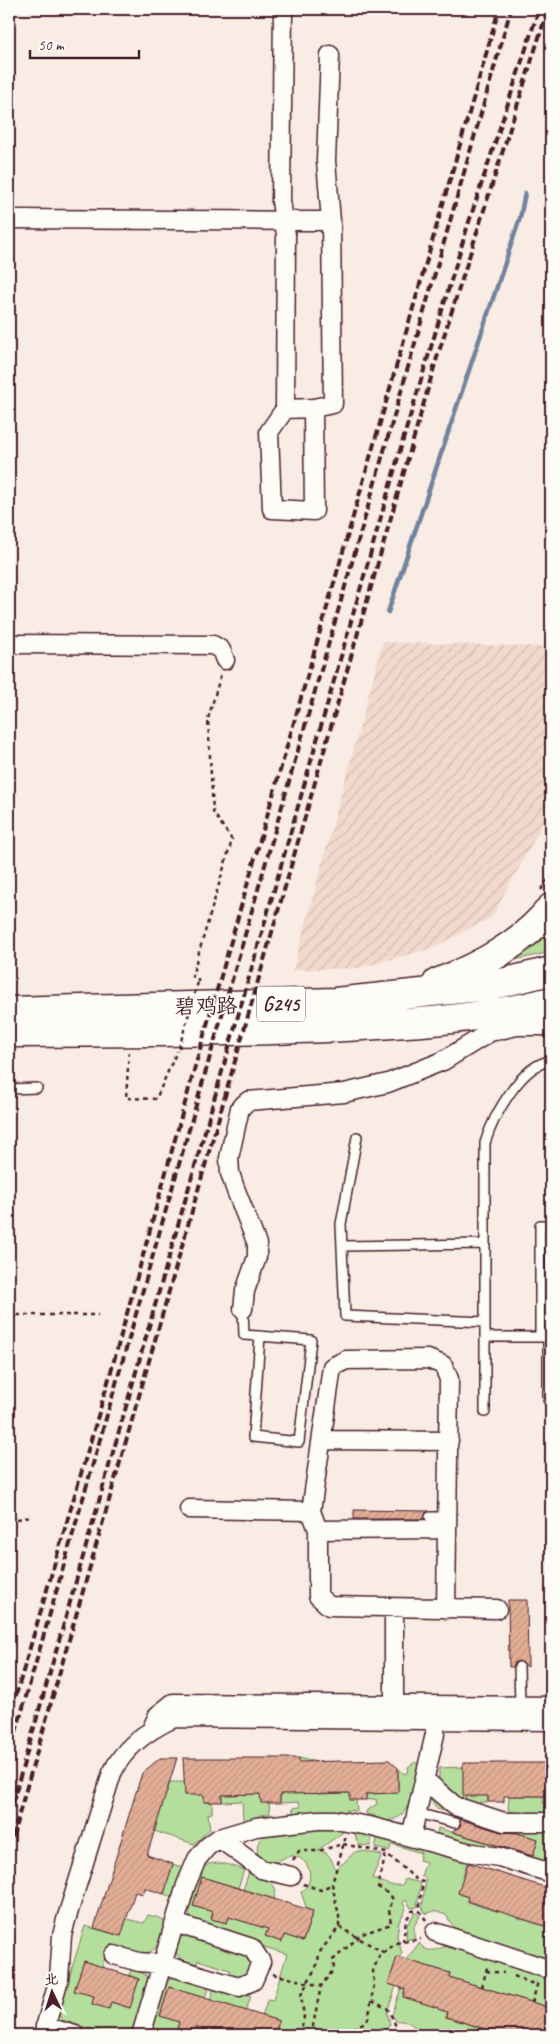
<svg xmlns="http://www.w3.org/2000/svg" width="560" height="2044" viewBox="0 0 560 2044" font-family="Caveat,'LXGW WenKai TC',sans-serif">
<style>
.industrial{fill:url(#industrial-furrows)}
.green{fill:#b4de9b;stroke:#7f7e63}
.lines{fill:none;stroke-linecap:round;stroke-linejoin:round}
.stream{stroke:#71839e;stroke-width:4.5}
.building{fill:url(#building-hatch);stroke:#4a1f2b}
.lane-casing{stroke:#4a1f2b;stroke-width:12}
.street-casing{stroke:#4a1f2b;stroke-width:21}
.highway-casing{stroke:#4a1f2b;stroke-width:31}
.path{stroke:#4a1f2b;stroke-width:2.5;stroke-dasharray:4 4;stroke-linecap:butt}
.lane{stroke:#fdfcf7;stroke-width:9}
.street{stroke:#fdfcf7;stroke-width:18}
.highway{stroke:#fdfcf7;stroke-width:28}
.rail{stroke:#4a1f2b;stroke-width:4;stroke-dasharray:8 4;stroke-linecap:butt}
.path-bridge{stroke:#4a1f2b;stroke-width:2.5;stroke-dasharray:4 4;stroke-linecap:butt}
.labels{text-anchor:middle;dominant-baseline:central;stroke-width:4;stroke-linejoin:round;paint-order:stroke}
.shield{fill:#fdfcf7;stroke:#806168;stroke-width:1}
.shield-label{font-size:20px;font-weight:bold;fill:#4a1f2b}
.street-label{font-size:21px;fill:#4a1f2b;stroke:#fdfcf7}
</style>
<defs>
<pattern id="industrial-furrows" width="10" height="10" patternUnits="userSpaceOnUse" patternTransform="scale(1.25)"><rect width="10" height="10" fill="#f2d9cd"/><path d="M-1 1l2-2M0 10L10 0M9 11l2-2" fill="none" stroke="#d1bab0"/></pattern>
<pattern id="building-hatch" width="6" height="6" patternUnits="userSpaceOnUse" patternTransform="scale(1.25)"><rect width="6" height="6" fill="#e3ae96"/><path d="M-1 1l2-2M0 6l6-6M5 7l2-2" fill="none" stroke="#c49581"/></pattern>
</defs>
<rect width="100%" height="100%" fill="#f8ece4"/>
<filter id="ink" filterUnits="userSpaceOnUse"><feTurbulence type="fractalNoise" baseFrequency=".02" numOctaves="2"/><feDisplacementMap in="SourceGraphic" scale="10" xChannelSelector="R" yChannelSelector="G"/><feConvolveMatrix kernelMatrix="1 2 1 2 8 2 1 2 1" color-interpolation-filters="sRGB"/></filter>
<g filter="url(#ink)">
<path class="industrial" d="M383 642 551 647V809L492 917 433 948 359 968 293 970Z"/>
<path class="green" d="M551 924V952L510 961Z
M299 1758 317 1762 318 1794 350 1793 356 1800 357 1811 346 1810 344 1814 315 1811 293 1814V1808L300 1807 299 1802 280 1803V1794L299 1793Z
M415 1762 418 1764C412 1790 412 1829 375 1819V1816L366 1814 367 1810 377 1804 376 1799 366 1800V1794L398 1793V1768L405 1774 409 1771 408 1767Z
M463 1767 488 1796V1802H480L479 1810 455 1802 439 1785V1768Z
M170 1782H184L204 1795V1802H212V1813L208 1814 210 1829 194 1844 154 1831Z
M260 1794 269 1803 270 1814 259 1815V1819L243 1820 242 1801 222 1802V1795Z
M428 1795 551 1828V1865L440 1837 437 1834 438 1828 532 1856 538 1839 437 1809Z
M509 1796H543V1803H551V1813L521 1815 508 1810Z
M334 1827 346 1830 318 1850C330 1853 331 1858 335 1869 362 1851 345 1847 382 1855L372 1878 390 1885H402L405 1879 421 1883 417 1907 411 1908 406 1900 403 1903 406 1909 399 1922 397 1936 402 1953 399 1958 397 1957 388 1984 396 1986 387 2013 390 2024 381 2035H275L279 2021 262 2016 268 1999 273 2000 287 1954 195 1926C182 1912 191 1870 209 1864 221 1861 233 1866 244 1870L238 1888 203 1877 193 1906 213 1912 211 1919 227 1923 229 1917 268 1929 266 1936 282 1942 284 1935 303 1941 313 1911 307 1910 301 1892C317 1882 310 1855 290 1856 283 1857 278 1862 272 1864L258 1858C257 1850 256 1842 263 1836 273 1827 319 1828 334 1827Z
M354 1831 371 1834V1846L358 1845Z
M378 1835 468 1859 458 1893 468 1897 467 1902 499 1912 501 1906 518 1918 551 1928V1960L530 1954 491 1947 487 1940 473 1935 470 1939 458 1934 446 1915 434 1911 426 1914 422 1907 426 1879 421 1876 426 1862 419 1860 421 1853 392 1844 389 1851 375 1848Z
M173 1864 183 1868 175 1898 164 1894Z
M249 1872 270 1880 276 1890 274 1899 243 1890Z
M415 1912 420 1916 414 1926V1938L406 1940 407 1925Z
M148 1915 160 1918 166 1923C156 1963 142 1955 110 1944L102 1967 84 1961 75 1990 94 1996 92 2004 111 2002 129 2008 139 1979 129 1975 132 1968 146 1975 149 1980 135 2030 131 2034 110 2035 62 2020 58 2013 85 1926 121 1936 126 1919 144 1923Z
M187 1933 243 1950 251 1962 250 1969 241 1977 228 1979 230 1970 198 1960 195 1969C178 1961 164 1945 187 1933Z
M419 1943C430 1957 438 1947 452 1945 457 1944 463 1946 468 1947L467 1952 499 1962 500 1958 515 1963 514 1968 547 1978 551 1974V2008L449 1977 450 1973 406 1960Z
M177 1975 210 1982 205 1998 169 1987 160 2016 179 2022 178 2029 193 2033 195 2027 222 2035H162L155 2030 152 2024 165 1981Z
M215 1984 251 1996 246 2011 210 2000Z
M401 1988 405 1989 403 1997 440 2002 438 2009 447 2012 446 2017 481 2028H501L500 2034 505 2035H421C415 2025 408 2020 396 2021L392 2015Z"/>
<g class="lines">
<path class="stream" d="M388 612 520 218 525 193"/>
</g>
<path class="building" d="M354 1510 429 1511 425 1513 424 1519H354Z
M508 1600H527L528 1667 519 1661 515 1662 513 1667H509Z
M160 1758H177L147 1855 173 1864 164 1894 145 1888 143 1894 135 1892 121 1936 94 1928 142 1773Z
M183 1758H299V1762L389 1760 398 1768V1793L366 1794V1800H350V1793L280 1794V1803H261L260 1794 222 1795V1802H204V1795H185Z
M463 1763H551V1796H504V1802H488V1796H463Z
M459 1819 501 1832 517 1833 538 1839 533 1856 452 1832 461 1825Z
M468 1863 551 1889V1928L467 1901 468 1897 458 1893Z
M202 1877 313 1911 303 1941 284 1935 282 1942 265 1936 268 1929 229 1917 227 1923 211 1919 213 1912 193 1906Z
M397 1957 450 1973 449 1977 551 2008 545 2035H505L446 2017 447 2012 438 2009V2008L403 1997 405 1989 388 1984Z
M84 1961 139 1979 130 2008 111 2002 109 2009 92 2004 94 1996 74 1991Z
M169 1987 279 2021 275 2035H222L195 2027 193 2033 177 2029 179 2022 160 2016Z"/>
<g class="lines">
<g class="lane-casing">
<path id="lane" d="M9 1089 37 1088
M357 1137 341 1224 345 1316 485 1322
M342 1246 485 1244
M243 1309 244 1335 311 1340 299 1442 253 1437 260 1336
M485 1337H545
M540 1337V1225H551
M548 1337V1400H551
M485 1412V1143C493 1117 521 1064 551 1061
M430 1517H447
M519 1667 520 1705
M417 1813 455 1823"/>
</g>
<g class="street-casing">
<path id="street" d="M283 9 281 201 286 235 285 409
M330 55 326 161 331 221
M9 219 331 221 333 404 313 408 285 409 269 432 272 509 314 511 313 408
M9 644 213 645 221 650 225 660
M243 1309 245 1291 257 1257V1244L235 1188 230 1173 229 1158 240 1108 248 1101 344 1093 388 1083 443 1061 490 1032 517 1026H551
M322 1440 449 1441
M189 1509 311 1511 318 1530V1596L329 1606 497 1609
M311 1511 332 1367 346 1360 428 1359 443 1365 449 1379 446 1609
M318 1530 447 1529
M394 1608V1715
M153 1726 158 1715 173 1703 551 1706
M425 1780 455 1806 504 1822H551
M411 1837 435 1734V1710
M219 1838 261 1869 291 1876
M435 1932 551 1970
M114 1955 139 1962 162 1964 239 1987 253 1981 261 1962 252 1948 175 1923
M45 2026 75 2035
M43 2035 59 1979 62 1936 66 1920 112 1773C124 1747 148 1730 174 1718L551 1721
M141 2035 186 1885 197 1859 207 1847 219 1838 256 1827 318 1820H335L369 1826 467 1852 499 1857 551 1873"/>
</g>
<g class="highway-casing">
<path id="highway" d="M437 983C480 966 521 945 551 908
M9 1011 335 1002 489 986 551 971
M9 1033C121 1032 233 1033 345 1027 415 1023 484 1019 551 1001"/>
</g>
<path class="path" d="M541 890 551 874
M198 982V978L192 976 232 840 213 812 208 719 221 674
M129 1052 126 1098 156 1099 177 1051
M9 1315H98
M9 1520 33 1517
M293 1860 299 1851H318L343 1844 386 1853 417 1880 423 1882 419 1910 426 1920
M303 1884 321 1890 332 1884
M339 1927 383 1952
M403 1942 406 1920 412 1911 419 1910
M486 1971 504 1973
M273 1974 321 1986
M514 1976 530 1983H537
M482 1987 488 1964
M372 2001 388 2009 400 2035
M532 2003 538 1982
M300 2035 304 2017 301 1995 318 1963 319 1953 339 1927V1916L332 1884 346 1836
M311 2035 321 1986 334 1969 333 1960 362 1934 391 1924 389 1910 393 1899 390 1895 378 1887 386 1853
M349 2035 352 2029 367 2021 369 2016 374 1983 373 1971 379 1956 396 1943 421 1939"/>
<use href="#lane" class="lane"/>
<use href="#street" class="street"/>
<use href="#highway" class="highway"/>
<path class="rail" d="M9 1719 110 1375 198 1056 499 9
M9 1756 511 9
M9 1815 405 433 467 228 539 9
M9 1849 435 364 548 9"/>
<path class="path-bridge" d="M179 1048 198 982"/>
</g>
</g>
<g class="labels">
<rect class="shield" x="257" y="986.5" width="48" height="35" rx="4"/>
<g class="shield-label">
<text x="281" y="1004">G245</text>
</g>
<g class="street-label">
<text transform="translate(206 1006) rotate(-1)">碧鸡路</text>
</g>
</g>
<rect width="560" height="2044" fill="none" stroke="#fdfcf7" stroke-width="30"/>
<rect x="15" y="15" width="530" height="2014" fill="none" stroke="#4a1f2b" stroke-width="2" filter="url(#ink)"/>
<g transform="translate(52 1992) rotate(356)" stroke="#fdfcf7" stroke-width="4" paint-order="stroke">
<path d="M0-4L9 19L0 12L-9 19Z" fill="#4a1f2b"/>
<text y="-8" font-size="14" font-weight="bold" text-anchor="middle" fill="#4a1f2b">北</text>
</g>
<path d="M30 50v8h109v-8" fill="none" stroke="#4a1f2b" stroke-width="2.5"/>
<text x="38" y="50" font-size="15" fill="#4a1f2b" stroke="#fdfcf7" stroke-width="4" paint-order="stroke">50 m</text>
</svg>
